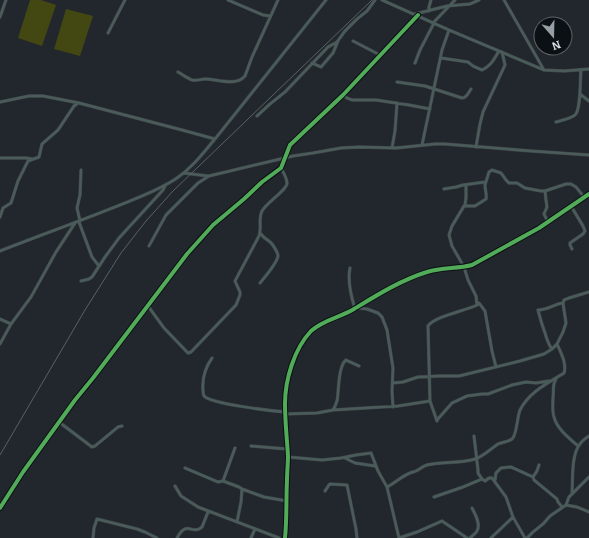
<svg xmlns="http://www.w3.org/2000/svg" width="589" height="538" viewBox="0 0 589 538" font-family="Bitter,serif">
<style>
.grass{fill:#434712}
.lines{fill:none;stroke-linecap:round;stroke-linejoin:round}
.street-casing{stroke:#40444a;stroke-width:3.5}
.street{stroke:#495c59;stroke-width:2.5}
.rail{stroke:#586263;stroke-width:1}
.cycleway-casing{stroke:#0b1014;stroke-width:6}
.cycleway{stroke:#51ab58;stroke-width:4}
</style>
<rect width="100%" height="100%" fill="#22272d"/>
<path class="grass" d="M30 0H41L56 5 42 46 18 38Z
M66 9 93 16 80 56 54 49Z"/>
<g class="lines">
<g class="street-casing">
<path id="street" d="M228 0 263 15 270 16
M382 0 449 30 544 70 564 71 589 69
M504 0 544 70
M429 11V7L431 0
M415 14 447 6 470 4 479 0
M0 17 6 0
M433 23 455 0
M108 33 125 0
M353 41 380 55
M441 58 468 62 473 66 482 70C491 66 494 59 499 51
M312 63 321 67 333 53 338 41
M415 63 420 50 434 23
M178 72C183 75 187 78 192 80 197 81 201 79 205 79 217 79 236 87 245 76L252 57 278 0
M397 82 425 86 462 98C467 98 468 93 471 89
M580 94 589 101
M343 95 347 98 352 100H376L409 105 430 109
M0 102 29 96H43L79 103 182 130 215 139
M257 116 270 104 285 92 328 47 337 42 345 31 357 19 367 11 375 0
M556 122C562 120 570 119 575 115 581 110 580 79 581 70
M422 145 442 50 449 30
M476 147 480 124 483 112 505 65 502 52
M392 148 395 131 397 103
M0 158H26L32 159
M184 173 208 176
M444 189 456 187 463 185 485 182
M545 191 546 200 547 207 544 214 548 222
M465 205 466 198V185
M571 206 583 226 585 231 583 234 570 243V245L572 249
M0 217 3 208 11 203 18 181 28 161 39 157 42 144 58 130 74 106 78 103
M80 221 77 208 80 195 81 170
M79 222 92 257 99 266
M149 246 166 215 198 183 209 176 293 156 313 153 341 148 359 147 396 148 435 144H445L531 151 589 155
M0 251C41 235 83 220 125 203 142 196 161 189 177 178 192 168 203 153 215 139L326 0
M350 268C347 281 351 296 355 309
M81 281 89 279 92 277 105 257 119 238 163 190 165 186
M260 283C265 277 277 263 278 256 278 252 274 247 272 244 269 240 264 239 261 234
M148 306 164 328 188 353 191 352 236 305 240 295V292L235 281 259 236C262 228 258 219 262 211 266 203 288 189 287 183 287 178 283 172 281 168
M358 308 367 309 378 313 382 317 387 330 393 368 392 391 393 407
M0 319 11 324
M0 344 11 324 31 297 56 252 75 223
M552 349C548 344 547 339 545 333 542 325 540 318 538 310 548 310 554 304 563 303
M212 358C205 368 202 378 203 390 203 392 203 394 204 396 211 404 273 411 285 412
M496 367 492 351 485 311 479 303 477 305 476 296 468 280 464 267 452 246 449 235 452 226 464 206H475L486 199C487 194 485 190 485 185 486 181 488 176 489 172L492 170 501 173 506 180 509 183H517L525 188 541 191H545L566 184H571L576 187 584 197
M556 379C552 385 554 391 553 398 553 404 552 411 554 417 557 429 569 438 578 446
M393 383 403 382 418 377 439 376H459L520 361 544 354 552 349 557 344 563 332 566 323 563 303 564 300 569 298 589 292
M333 410C335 407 336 404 337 401 339 391 338 366 346 360L348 361 359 366
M286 414 317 413 333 410 398 406 430 401
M437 420 452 403 467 396 482 394H488L512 385 526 382 536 383 549 381
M437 421 430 401 428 326C435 316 465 311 477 305
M59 422 92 447 95 446 118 427 122 426
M474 436 478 470V473L482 479
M251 446 287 449
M235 448 223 481 239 487 242 489 264 497 287 501
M288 457 322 460 341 458 356 455 371 453 378 471 387 487 399 538
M345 458 355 463 375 466
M539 465 537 471 533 477 534 480 557 499 558 502 562 507
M185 468 218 482 223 481
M495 480 496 473 501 468 511 467 533 477
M175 486 181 496 198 507 279 538
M387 487C395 483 402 476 410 473 412 472 414 472 416 471 420 469 423 466 427 465 442 461 459 464 475 459 481 458 492 448 498 444 502 442 508 442 512 439 517 435 517 417 520 410 529 392 548 383 564 373 567 364 561 353 557 344
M325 491 329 485 330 484 347 485 356 529 357 538
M572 493C573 479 571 455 580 444 582 441 586 438 589 436
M434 497 463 487 482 479 485 481 489 478H492L506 497 513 517 525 538
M566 505 577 507 589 512
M0 508 23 472 75 400 93 378 187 254 213 225 244 199 262 182 281 168 290 145 343 95 418 15
M237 522 241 502 242 489
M93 538 94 528 97 519 137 529 145 532 157 538
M177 538C187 519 192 536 202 527L208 512
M251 538 255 529
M285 538C287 519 286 500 287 480 287 472 288 464 288 456 287 439 285 422 285 404 285 380 294 349 311 331 323 320 341 317 354 309 377 295 401 280 427 272 442 267 457 269 472 265L539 228 589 194
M399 538 417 532 442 521 467 538
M470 538C472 536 476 533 477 531 481 524 475 514 472 508
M491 538 513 517
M527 538 533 532 543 524 550 516 566 505 569 497 589 477"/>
</g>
<use href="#street" class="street"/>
<path class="rail" d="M0 455 85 310 121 253 146 221 173 191 372 0"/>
<g class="cycleway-casing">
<path id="cycleway" d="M0 508 23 472 75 400 93 378 187 254 213 225 244 199 262 182 281 168 290 145 343 95 418 15
M285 538C287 519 286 500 287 480 287 472 288 464 288 456 287 439 285 422 285 404 285 380 294 349 311 331 323 320 341 317 354 309 377 295 401 280 427 272 442 267 457 269 472 265L539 228 589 194"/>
</g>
<use href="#cycleway" class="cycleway"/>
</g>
<g transform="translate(553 36) rotate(160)"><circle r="19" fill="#0b1014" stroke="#5d6268"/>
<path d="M0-3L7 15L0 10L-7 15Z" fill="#989ea5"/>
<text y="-6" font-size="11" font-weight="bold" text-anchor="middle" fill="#d7dee5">N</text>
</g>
</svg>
